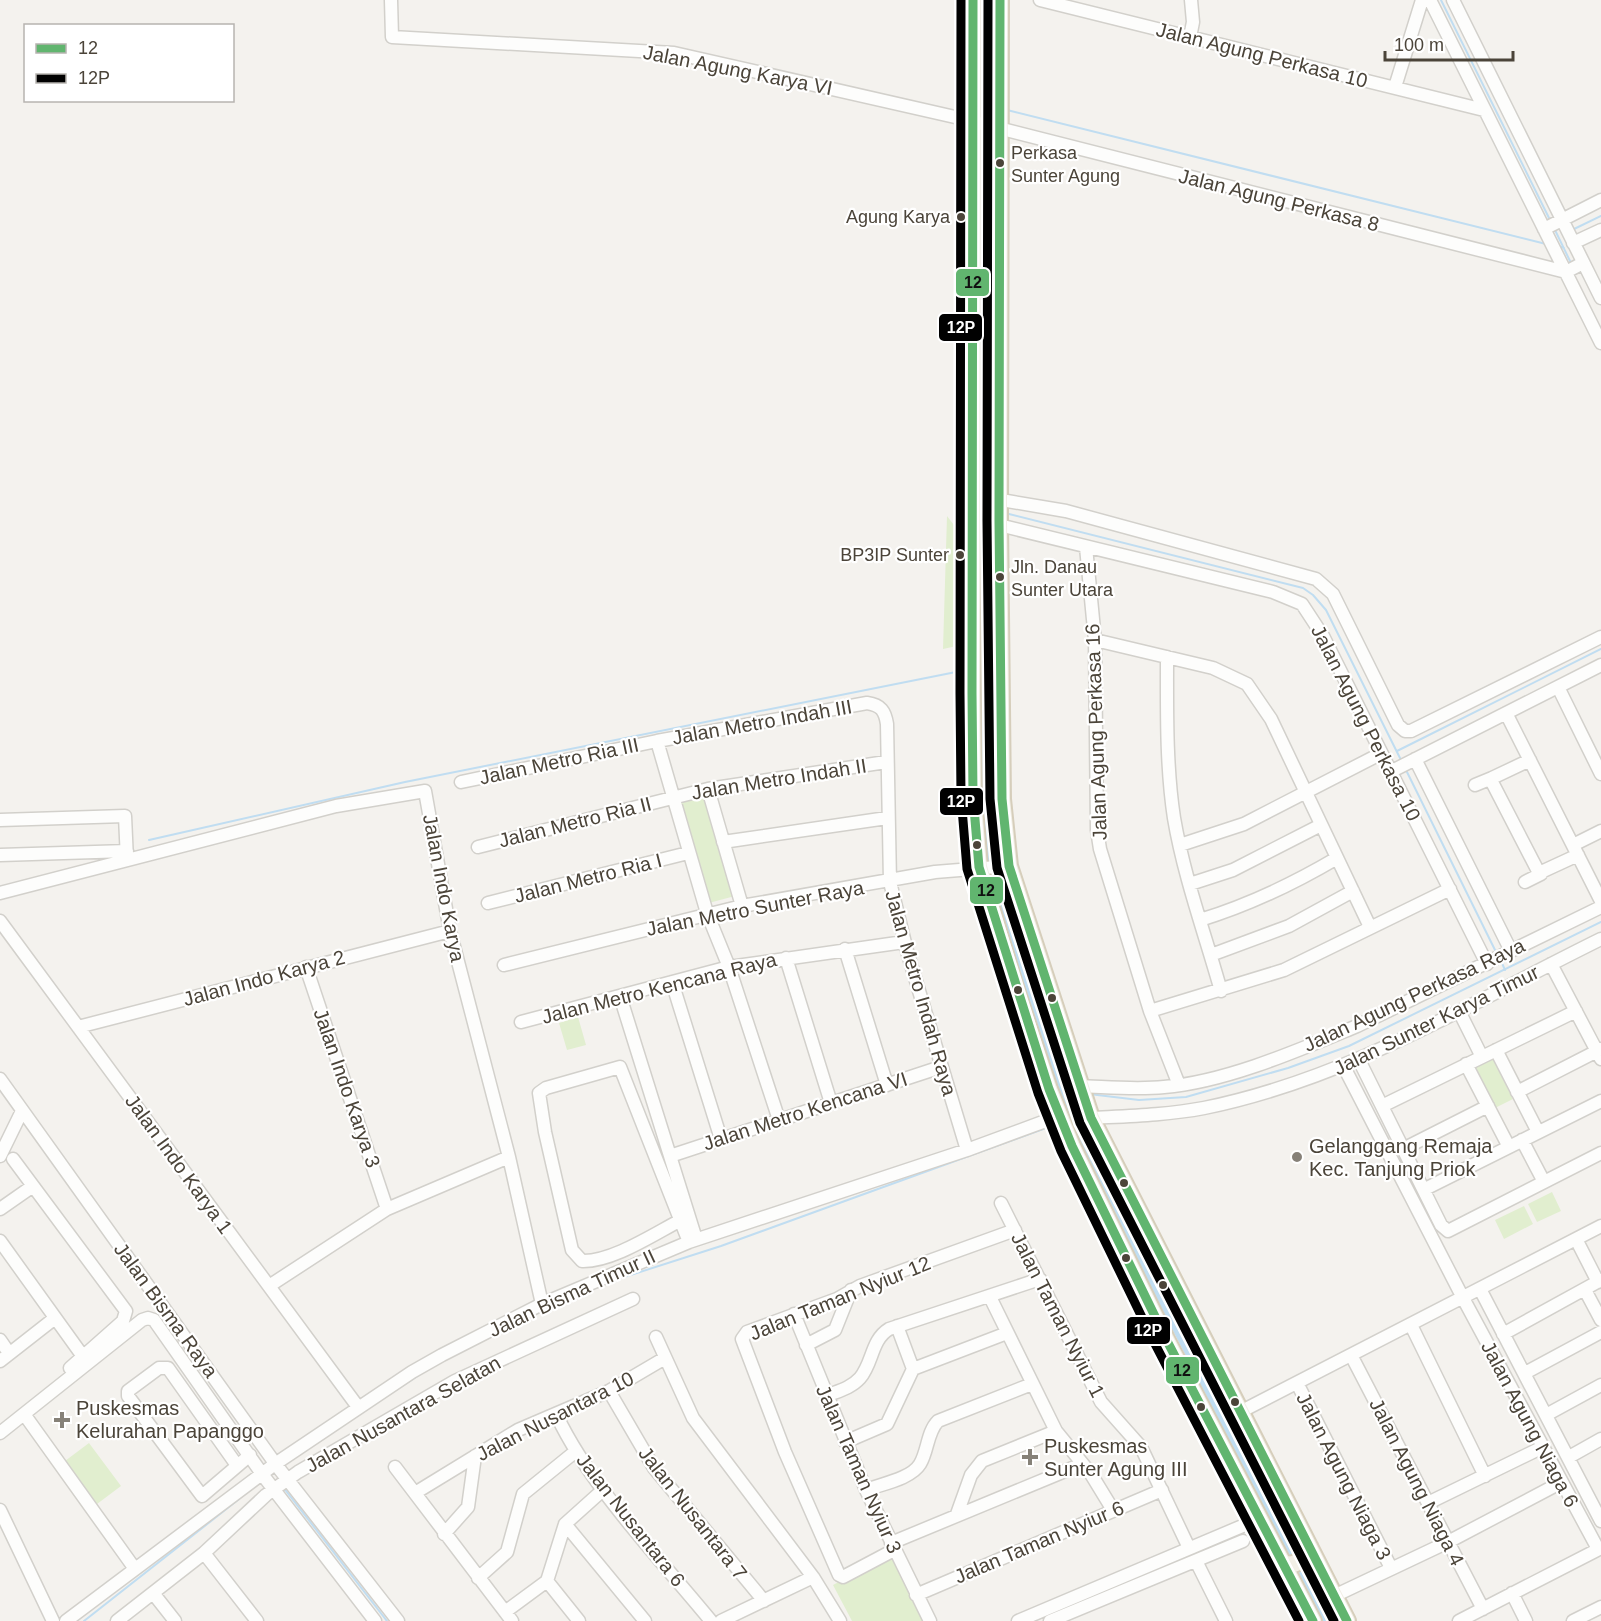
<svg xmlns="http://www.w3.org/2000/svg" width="1601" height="1621" viewBox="0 0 1601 1621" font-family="Arial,sans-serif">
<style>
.green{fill:#e1eecf}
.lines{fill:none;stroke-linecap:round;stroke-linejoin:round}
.stream{stroke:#c0ddf1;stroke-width:2}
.river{stroke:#c0ddf1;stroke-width:15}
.minor-casing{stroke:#d2d0cb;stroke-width:15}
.major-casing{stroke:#d6cebb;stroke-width:20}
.minor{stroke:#fdfdfc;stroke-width:12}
.major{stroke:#f2efe6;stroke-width:16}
.bus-1-casing{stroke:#fff;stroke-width:14}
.bus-2-casing{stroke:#fff;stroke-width:14}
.bus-1{stroke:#61b56f;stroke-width:9}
.bus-2{stroke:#010101;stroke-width:9}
.bus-dot{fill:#4b4439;stroke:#fff;stroke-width:2}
.poi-dot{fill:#868178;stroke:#fff;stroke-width:2}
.labels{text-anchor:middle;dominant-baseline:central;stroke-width:4.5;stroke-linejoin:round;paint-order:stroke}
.bus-label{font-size:18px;fill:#4b4439;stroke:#fff;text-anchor:start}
.street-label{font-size:20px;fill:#4b4439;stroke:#fff}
.poi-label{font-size:20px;fill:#4b4439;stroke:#fff;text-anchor:start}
.line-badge{stroke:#fff;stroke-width:2}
.badge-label{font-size:16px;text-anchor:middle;font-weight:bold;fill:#fff}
.pale-badge-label{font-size:16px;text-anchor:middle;font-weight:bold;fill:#111}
</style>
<rect width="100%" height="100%" fill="#f4f2ee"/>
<path class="green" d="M973 508H983L982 666 974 667Z
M947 516 967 542 966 644 943 649Z
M706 791 735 896 705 904 676 800Z
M578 1017 586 1045 567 1050 559 1023Z
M1493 1059 1513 1099 1493 1109 1473 1069Z
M1552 1192 1561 1211 1537 1222 1528 1204Z
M1524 1206 1533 1224 1504 1239 1495 1220Z
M89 1443 121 1486 97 1504 65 1461Z
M890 1555 925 1621H852L833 1585Z"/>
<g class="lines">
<path class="stream" d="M1441 0 1550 220
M1007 110 1546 244
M1554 228 1570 261
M1572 230 1601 216
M1558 246 1564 248
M984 509 993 511
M1005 513 1303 588 1313 595 1326 610 1401 760
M977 668 983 667
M1397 751 1601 649
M1405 768 1497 954
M149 840 405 782 966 670
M1501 961 1505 970
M1063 1091 1075 1093
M1089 1094 1139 1100 1186 1097 1288 1068 1349 1046 1601 922
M615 1280 721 1246 1057 1124
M396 1390 419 1375
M283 1487 387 1621
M1268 1518 1275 1514
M84 1621 239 1499"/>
<path class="river" d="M988 0 983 757 985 806 998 899 1056 1075 1083 1139 1259 1482 1327 1621"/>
<g class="minor-casing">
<path id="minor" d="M391 0 392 37 674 53 955 117 1566 272 1583 263
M1040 0 1484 110
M1430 0 1601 343
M1453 0 1601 298
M1190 37 1193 22 1191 0
M1395 87 1422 0
M1544 229 1601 200
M1573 243 1601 230
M972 495 1066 511 1316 579 1333 594 1398 725 1405 731H1411L1601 637
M999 525 1273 592 1302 604 1323 636 1487 964
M1086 547 1095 640 1097 830 1100 849 1150 1011 1179 1085
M1095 640 1213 668 1247 684 1271 719 1370 927
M1167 657C1167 710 1166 766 1174 818 1184 877 1205 934 1221 991
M1558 687 1601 774
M1506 713 1601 901
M657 741 707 913 729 967 779 1120
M1415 759 1511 951
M1530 760 1492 778 1493 784 1539 873 1578 855
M1390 772 1601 665
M461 782 657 741 867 703C881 705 885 711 887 724L890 882 907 951 967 1150
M1475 785 1492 778
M708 789 742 906
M0 820 125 816 127 860
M723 842 887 818
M1180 845 1244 824 1380 754
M1573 845 1601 831
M478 847 708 789 886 762
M0 855 127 851
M1525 882 1541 874
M1190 884 1233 870 1321 825
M0 893 336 806 425 791 450 931 509 1157 542 1304
M488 903 688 853
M1200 920C1249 905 1293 884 1337 858
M0 921 358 1407
M845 949 887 1085
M1211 955 1289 926 1353 891
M786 958 831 1103
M1551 964 1601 1059
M504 965 742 906 935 872 1009 866
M306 967 387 1209
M672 982 721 1139
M620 996 696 1239
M1150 1011 1284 970 1450 889
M1459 1011 1482 1057
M521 1022 729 967 904 942
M78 1027 450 931
M1496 1050 1538 1132
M1359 1060 1441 1225 1448 1231 1601 1153
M1466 1064 1509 1147
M1344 1067 1463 1298 1598 1549
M0 1079 277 1466 398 1621
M1080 1086C1108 1087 1136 1090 1164 1087 1226 1082 1299 1050 1357 1026L1601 907
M1517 1092 1601 1049
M1384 1105 1576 1011
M1091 1118C1128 1116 1167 1115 1204 1108 1347 1079 1471 1003 1601 939
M1522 1140 1544 1182
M1405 1148 1488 1106
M0 1156 22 1111
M670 1156 941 1067
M13 1159 126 1311 123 1321 70 1368
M1425 1189 1601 1101
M1001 1203 1101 1402 1141 1447 1189 1548
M0 1209 33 1186
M681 1220C654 1234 612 1262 582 1261L572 1250 545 1132 539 1093 546 1088 620 1067 689 1242
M1576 1239 1598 1282
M0 1241 87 1362
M269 1286 387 1209 509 1157
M1480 1289 1601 1521
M1585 1290 1601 1320
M990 1297 1056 1431 1091 1474 1113 1510
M794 1314 866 1490 930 1621
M1411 1325 1485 1476
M897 1326 913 1369
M1503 1334 1601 1280
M656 1337 693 1418 813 1577 840 1621
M0 1340 9 1353
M806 1345 835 1330 851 1290
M1351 1355 1483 1609
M0 1361 55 1318
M1525 1373 1601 1332
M1297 1383 1391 1568
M609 1391 654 1468 764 1601
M826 1396C838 1391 851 1388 860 1378 873 1363 871 1340 889 1329L1040 1279
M1240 1412 1601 1226
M24 1414 135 1569
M1546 1415 1601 1385
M557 1416C590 1486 661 1560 711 1621
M0 1433 142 1320 148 1318 154 1320 265 1478 375 1621
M845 1442 887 1424 913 1369 1007 1333
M1569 1457 1601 1439
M236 1464 168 1368H159L128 1391V1396L202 1496 250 1455
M395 1467 512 1621
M866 1490C881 1484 911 1479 920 1464 928 1451 927 1432 938 1421L1032 1384
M415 1493 518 1430 609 1391 665 1358
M1428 1503 1543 1447
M0 1510 53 1621
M957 1514 971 1475 982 1461 1056 1431
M565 1524 645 1621
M444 1534 468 1507 475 1456
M891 1543 1082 1464
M894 1550 843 1577 839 1575 785 1452 742 1339 747 1332 837 1299 860 1286 1015 1230
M204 1553 257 1621
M1196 1561 1226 1621
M478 1578 507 1552 523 1494 576 1451
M547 1581 579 1621
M153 1593 175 1621
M1512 1593 1526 1621
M916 1595 1162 1490
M1334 1596 1448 1542 1560 1483
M505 1612 547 1581 565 1524 604 1489
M66 1621 275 1464 412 1372 442 1355 542 1304 689 1242 967 1150 1059 1116
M117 1621 204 1553 266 1495 298 1472 455 1381 633 1299
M721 1621 813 1577
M1018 1621 1259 1519
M1050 1621 1243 1541
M1459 1621 1601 1548
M1573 1621 1601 1607"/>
</g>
<g class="major-casing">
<path id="major" d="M973 0 972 693 973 796 979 867 1015 987 1049 1089 1072 1146 1166 1339 1313 1621
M1000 0 999 521 1002 799 1009 866 1091 1118 1347 1621
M1283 1563 1291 1565 1303 1560 1310 1548"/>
</g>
<use href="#minor" class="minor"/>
<use href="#major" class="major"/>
<g class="bus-1-casing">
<path id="bus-1" d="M973 0 972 693 973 796 979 867 1049 1089 1072 1146 1166 1339 1313 1621
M1000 0 999 521 1002 799 1009 866 1091 1118 1347 1621"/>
</g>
<g class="bus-2-casing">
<path id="bus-2" d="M961 0 960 693 961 796 967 869 1038 1093 1061 1151 1155 1344 1299 1621
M988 0 987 521 990 799 997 868 1080 1123 1334 1621"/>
</g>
<use href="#bus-1" class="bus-1"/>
<use href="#bus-2" class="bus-2"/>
</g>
<g class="bus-dot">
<circle cx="1000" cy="163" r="5"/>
<circle cx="961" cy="217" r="5"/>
<circle cx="960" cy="555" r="5"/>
<circle cx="1000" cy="577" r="5"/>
<circle cx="977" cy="845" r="5"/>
<circle cx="1018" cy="990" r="5"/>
<circle cx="1052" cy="998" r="5"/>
<circle cx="1124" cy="1183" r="5"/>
<circle cx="1126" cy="1258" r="5"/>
<circle cx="1163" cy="1285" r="5"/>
<circle cx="1235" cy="1402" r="5"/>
<circle cx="1201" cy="1407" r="5"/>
</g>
<g class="poi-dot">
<circle cx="1297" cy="1157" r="6"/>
<path d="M59 1411h6v6h6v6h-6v6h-6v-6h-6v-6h6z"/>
<path d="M1027 1448h6v6h6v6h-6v6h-6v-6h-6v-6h6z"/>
</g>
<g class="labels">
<g class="bus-label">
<text x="1011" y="153">Perkasa<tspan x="1011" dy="23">Sunter Agung</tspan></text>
<text x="950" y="217" text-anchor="end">Agung Karya</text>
<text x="949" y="555" text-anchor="end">BP3IP Sunter</text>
<text x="1011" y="567">Jln. Danau<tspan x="1011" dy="23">Sunter Utara</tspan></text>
</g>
<g class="street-label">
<text transform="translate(1262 55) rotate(14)">Jalan Agung Perkasa 10</text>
<text transform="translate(738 70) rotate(11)">Jalan Agung Karya VI</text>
<text transform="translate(1279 200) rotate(14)">Jalan Agung Perkasa 8</text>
<text transform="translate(762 722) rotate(-10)">Jalan Metro Indah III</text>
<text transform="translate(1366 723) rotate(63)">Jalan Agung Perkasa 10</text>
<text transform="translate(1096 732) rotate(-92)">Jalan Agung Perkasa 16</text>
<text transform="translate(559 761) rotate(-12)">Jalan Metro Ria III</text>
<text transform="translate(779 779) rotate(-9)">Jalan Metro Indah II</text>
<text transform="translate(575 822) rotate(-14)">Jalan Metro Ria II</text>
<text transform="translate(588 878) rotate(-14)">Jalan Metro Ria I</text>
<text transform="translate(444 888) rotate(79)">Jalan Indo Karya</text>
<text transform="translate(755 908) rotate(-11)">Jalan Metro Sunter Raya</text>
<text transform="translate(264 978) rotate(-15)">Jalan Indo Karya 2</text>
<text transform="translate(659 988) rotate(-14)">Jalan Metro Kencana Raya</text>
<text transform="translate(921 993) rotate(74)">Jalan Metro Indah Raya</text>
<text transform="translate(1414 995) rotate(-25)">Jalan Agung Perkasa Raya</text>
<text transform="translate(1436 1020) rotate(-26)">Jalan Sunter Karya Timur</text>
<text transform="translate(347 1088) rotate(71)">Jalan Indo Karya 3</text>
<text transform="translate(805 1111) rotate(-18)">Jalan Metro Kencana VI</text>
<text transform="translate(179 1164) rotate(54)">Jalan Indo Karya 1</text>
<text transform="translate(572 1293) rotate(-25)">Jalan Bisma Timur II</text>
<text transform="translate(840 1298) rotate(-22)">Jalan Taman Nyiur 12</text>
<text transform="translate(166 1310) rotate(54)">Jalan Bisma Raya</text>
<text transform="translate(1058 1315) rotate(63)">Jalan Taman Nyiur 1</text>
<text transform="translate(403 1414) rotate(-29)">Jalan Nusantara Selatan</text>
<text transform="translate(555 1416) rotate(-27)">Jalan Nusantara 10</text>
<text transform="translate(1530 1424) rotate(62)">Jalan Agung Niaga 6</text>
<text transform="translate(859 1469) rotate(66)">Jalan Taman Nyiur 3</text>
<text transform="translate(1344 1476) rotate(63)">Jalan Agung Niaga 3</text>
<text transform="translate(1417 1482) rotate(63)">Jalan Agung Niaga 4</text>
<text transform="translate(693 1513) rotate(52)">Jalan Nusantara 7</text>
<text transform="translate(631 1520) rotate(52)">Jalan Nusantara 6</text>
<text transform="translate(1039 1542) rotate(-23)">Jalan Taman Nyiur 6</text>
</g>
<g class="poi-label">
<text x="1309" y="1146">Gelanggang Remaja<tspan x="1309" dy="23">Kec. Tanjung Priok</tspan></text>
<text x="76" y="1408">Puskesmas<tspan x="76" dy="23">Kelurahan Papanggo</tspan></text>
<text x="1044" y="1446">Puskesmas<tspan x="1044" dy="23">Sunter Agung III</tspan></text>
</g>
</g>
<g class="line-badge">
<rect x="955" y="268" width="35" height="29" rx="6" fill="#61b56f"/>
<rect x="938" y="313" width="45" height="29" rx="6" fill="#010101"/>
<rect x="939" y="787" width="45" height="29" rx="6" fill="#010101"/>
<rect x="969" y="876" width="35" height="29" rx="6" fill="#61b56f"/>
<rect x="1126" y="1316" width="45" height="29" rx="6" fill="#010101"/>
<rect x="1165" y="1356" width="35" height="29" rx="6" fill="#61b56f"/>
</g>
<g class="badge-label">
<text x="961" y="333">12P</text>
<text x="961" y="807">12P</text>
<text x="1148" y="1336">12P</text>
</g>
<g class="pale-badge-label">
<text x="973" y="288">12</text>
<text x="986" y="896">12</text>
<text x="1182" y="1376">12</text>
</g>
<rect x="24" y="24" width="210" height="78" fill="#ffffff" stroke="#b7b4b0" stroke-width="1.5"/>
<rect x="36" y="44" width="30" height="9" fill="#61b56f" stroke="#b7b4b0" stroke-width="1.5"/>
<text x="78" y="54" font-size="18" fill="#4b4439">12</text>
<rect x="36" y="74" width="30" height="9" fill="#010101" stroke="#b7b4b0" stroke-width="1.5"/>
<text x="78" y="84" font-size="18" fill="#4b4439">12P</text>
<path d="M1385 51v9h128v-9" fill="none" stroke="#4b4439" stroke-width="3"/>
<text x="1394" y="51" font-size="18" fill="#4b4439" stroke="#ffffff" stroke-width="4.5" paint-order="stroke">100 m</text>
</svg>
